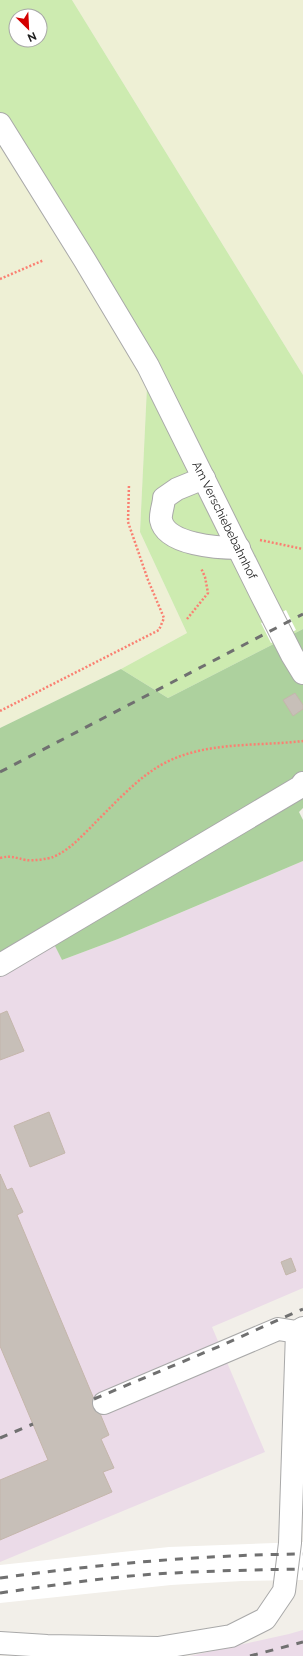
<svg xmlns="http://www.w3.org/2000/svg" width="303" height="1656" viewBox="0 0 303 1656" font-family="Raleway,sans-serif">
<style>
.industrial{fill:#ebdbe8}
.farmland{fill:#eef0d5}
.grass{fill:#cdebb0;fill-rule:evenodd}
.forest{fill:#add19e}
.pier{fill:#fff}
.building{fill:#c7bfb8;stroke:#c4b6ab}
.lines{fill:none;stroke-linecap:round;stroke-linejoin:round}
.minor-casing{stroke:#a9a9a9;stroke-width:24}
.path{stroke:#fa8072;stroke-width:2.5;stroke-dasharray:2 2;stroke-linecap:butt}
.minor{stroke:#fff;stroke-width:22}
.rail{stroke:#707070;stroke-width:3;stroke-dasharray:8 8;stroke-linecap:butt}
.labels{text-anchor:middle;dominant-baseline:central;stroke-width:3.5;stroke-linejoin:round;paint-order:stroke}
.street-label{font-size:12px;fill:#222;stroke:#fff}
</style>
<rect width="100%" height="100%" fill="#f2efe9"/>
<path class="industrial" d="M303 861V1288L212 1327 265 1452 0 1562V975L54 943 62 960 118 939Z
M303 1630V1656H190L289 1634Z"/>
<path class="farmland" d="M72 0H303V375Z
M0 124 148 366 140 532 187 633 121 669 0 728Z"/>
<path class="grass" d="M0 0H72L303 375V629L168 698 121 669 187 633 140 532 148 366 0 124ZM16 16H40V40H16Z"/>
<path class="forest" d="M303 629V808L299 812 303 820V861L118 939 62 960 54 944 0 975V728L121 669 168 698Z"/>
<path class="pier" d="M286 610 296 630 271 643 261 623Z
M303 1542V1580L242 1581 171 1585 0 1603V1565L169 1547Z"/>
<path class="building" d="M295 693 303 705V709L293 716 283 700Z
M7 1011 24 1051 0 1060V1014Z
M49 1112 65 1153 30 1167 14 1126Z
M0 1174 7 1190 12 1188 23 1212 17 1215 109 1435 101 1439 114 1468 103 1472 112 1492 0 1540V1480L48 1460 0 1346Z
M291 1258 296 1271 286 1275 281 1262Z"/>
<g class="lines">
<g class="minor-casing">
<g id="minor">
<path id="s1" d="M0 124 84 259 148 366 261 594 292 655 303 673"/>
<path d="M204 478 177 489 164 498C164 504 160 514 161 520 166 545 219 548 239 548"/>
<path d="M0 965 300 787 303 783"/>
<path d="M104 1403 278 1329 297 1332 303 1328"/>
<path d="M0 1643 47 1646 158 1648 231 1636 265 1619 284 1591 290 1543 297 1332"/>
</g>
</g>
<path class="path" d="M0 279 44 260
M260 540 303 549
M187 619 208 593 205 577 201 568
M0 711 159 630 164 618 148 580 128 522 129 484
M0 858C12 855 15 858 26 860 33 861 47 859 53 857 69 850 79 839 91 827 109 809 132 784 153 770 197 740 253 747 303 741"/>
<use href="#minor" class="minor"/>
<path class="rail" d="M0 772 303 614
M94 1399 220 1346 303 1309
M0 1438 33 1424
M0 1578C102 1564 200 1555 303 1554
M0 1593C47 1586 94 1579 142 1575 195 1571 249 1570 303 1569
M250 1656 303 1642"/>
</g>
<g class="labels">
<g class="street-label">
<text stroke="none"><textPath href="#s1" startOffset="456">Am Verschiebebahnhof</textPath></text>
</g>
</g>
<g transform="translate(28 28) rotate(156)"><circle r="19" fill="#ffffff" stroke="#a7a7a7"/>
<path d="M0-3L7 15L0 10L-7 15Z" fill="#d40000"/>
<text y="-6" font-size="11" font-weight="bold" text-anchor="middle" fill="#222222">N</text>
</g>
</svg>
